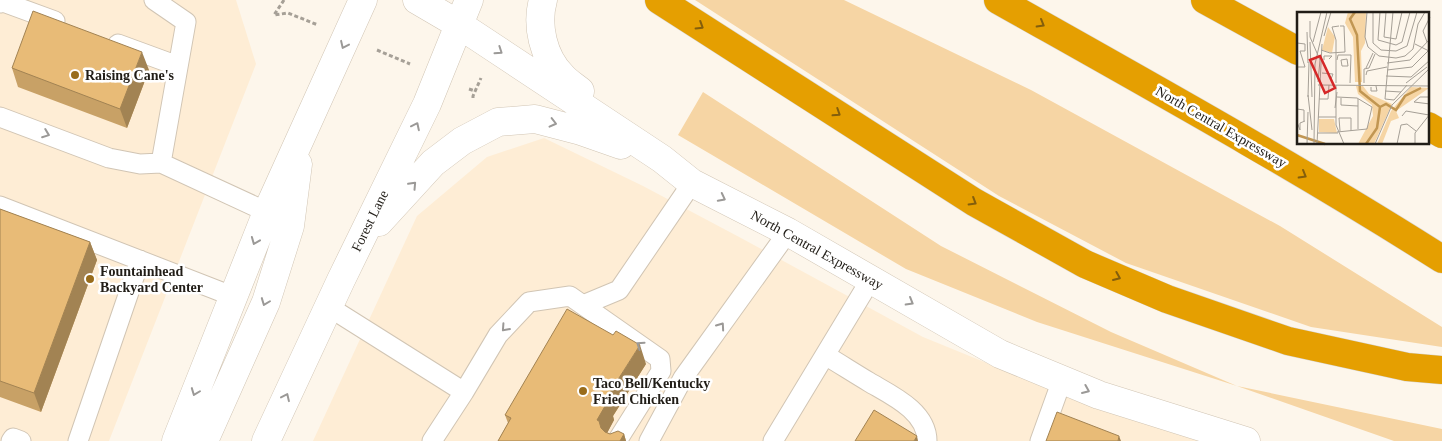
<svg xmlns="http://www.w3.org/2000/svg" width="1442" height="441" viewBox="0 0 1442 441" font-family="Georgia,serif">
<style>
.built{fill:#feedd5}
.green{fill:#f6d5a4}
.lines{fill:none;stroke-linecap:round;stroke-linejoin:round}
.lane-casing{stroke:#d1c5b4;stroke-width:21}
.secondary-casing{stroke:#d1c5b4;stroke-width:29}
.highway-casing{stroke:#d7d6d5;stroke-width:29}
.path{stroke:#a6a097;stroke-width:3;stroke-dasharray:4 2.5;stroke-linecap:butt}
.lane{stroke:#fff;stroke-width:19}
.secondary{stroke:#fff;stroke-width:28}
.highway{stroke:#e59f01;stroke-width:28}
.wall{fill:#c8a166}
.shaded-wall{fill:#a28353}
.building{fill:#e8bb77;stroke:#a28353}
.oneway{stroke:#835e0c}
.oneway2{stroke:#9b9997}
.poi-dot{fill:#996c1b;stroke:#fff;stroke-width:2}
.labels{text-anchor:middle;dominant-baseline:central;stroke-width:5;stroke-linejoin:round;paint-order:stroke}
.poi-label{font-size:14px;font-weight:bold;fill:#211d17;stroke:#fff;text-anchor:start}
.street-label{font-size:14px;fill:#211d17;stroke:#fff}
.inset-river{fill:none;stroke:#c19652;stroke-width:2.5}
.inset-road{fill:none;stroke:#a59f96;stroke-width:1}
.view{fill:#d62828;fill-opacity:0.15;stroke:#d62828;stroke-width:2.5}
.inset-edge{fill:none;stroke:#211d17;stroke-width:2.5}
</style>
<rect width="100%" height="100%" fill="#fdf6eb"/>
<path class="built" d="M0 0H236L256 64 109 441H0Z
M544 138 643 186 741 238 923 337 999 368 1210 441H313L417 216 487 157Z"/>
<path class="green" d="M695 0H844L1031 90 1280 226 1442 327V347L1311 327 1126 263 999 196Z
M703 92 941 246 1111 332 1237 386 1442 429V441H1394L1237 386 1037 322 906 269 678 135Z"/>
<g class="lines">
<g class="lane-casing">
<path id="lane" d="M154 0 186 22 161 163
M0 3 3 2 55 21
M118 44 178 66
M0 117 109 158 140 164 161 163 267 212
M0 206 232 296
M583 305 619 290 692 183
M329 307 464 392
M825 355C840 364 854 373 869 382 891 395 927 411 927 441
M11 441 13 438 21 441
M78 441 140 260
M432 441 464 392 498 335 529 302 570 296 660 359 661 371 617 441
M649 441 683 378 788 232
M773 441 871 279
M1040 441 1062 380"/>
</g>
<g class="secondary-casing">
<path id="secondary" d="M417 0 458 24 662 159 692 183 788 232 1000 354 1099 395 1246 441
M543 0C536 25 543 57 562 76 567 82 574 86 580 91
M379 222 433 163 462 141 498 122 535 119 581 131 621 145
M176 441 267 212 363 0
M204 441 266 302 290 226 298 164
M266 441 341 280 427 104 469 0"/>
</g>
<g class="highway-casing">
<path id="highway" d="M659 0 974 202 1085 264 1167 299 1288 341 1407 367 1442 370
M998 0C1147 84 1297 167 1442 259
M1205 0 1298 51
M1428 126 1442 134"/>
</g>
<path class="path" d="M284 0 274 15 288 13 318 25
M377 50 410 64
M469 89 475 91
M473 98V96L481 78"/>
<use href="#lane" class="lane"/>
<use href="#secondary" class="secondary"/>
<use href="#highway" class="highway"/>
</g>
<path class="wall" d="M12 68 149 70 127 128 18 87Z
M0 209 90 242 97 260 41 412 0 397Z
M646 364 613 416 614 420 607 433 610 434H624L626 441H498L508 423 505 415Z"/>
<path class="shaded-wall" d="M142 52 149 70 127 128 120 109Z
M90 242 97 260 41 412 34 393Z
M640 345 646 364 613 416 614 420 605 437 606 441 597 420 605 400Z
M624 434 626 441H620Z
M917 436 918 441H914Z
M1119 436 1121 441H1118Z"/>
<path class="building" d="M33 11 142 52 120 109 12 68Z
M0 209 90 242 34 393 0 381Z
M567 309 613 335 616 331 640 345 605 400 608 401 597 420 599 421 601 428 605 432 610 434 618 431 624 434 620 441H498L511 418 505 415Z
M874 410 917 436 914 441H855Z
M1057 412 1119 436 1118 441H1046Z"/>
<defs><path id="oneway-chevron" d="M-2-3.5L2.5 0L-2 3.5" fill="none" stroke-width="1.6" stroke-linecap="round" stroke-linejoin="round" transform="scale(1.25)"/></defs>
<g class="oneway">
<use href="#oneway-chevron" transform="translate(1041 24) rotate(30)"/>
<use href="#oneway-chevron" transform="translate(700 26) rotate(32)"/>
<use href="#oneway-chevron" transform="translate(837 113) rotate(33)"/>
<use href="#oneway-chevron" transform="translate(1303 175) rotate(30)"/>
<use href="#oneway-chevron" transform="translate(973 202) rotate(31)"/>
<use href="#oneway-chevron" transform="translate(1117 277) rotate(23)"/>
</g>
<g class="oneway2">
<use href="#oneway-chevron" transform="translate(344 45) rotate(115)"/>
<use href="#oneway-chevron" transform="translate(499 51) rotate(34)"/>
<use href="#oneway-chevron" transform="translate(553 123) rotate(14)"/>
<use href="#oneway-chevron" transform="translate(416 126) rotate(-64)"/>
<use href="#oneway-chevron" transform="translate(46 134) rotate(21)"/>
<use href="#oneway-chevron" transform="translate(413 185) rotate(-47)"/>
<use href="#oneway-chevron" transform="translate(722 198) rotate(27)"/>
<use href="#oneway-chevron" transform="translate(255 241) rotate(112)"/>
<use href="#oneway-chevron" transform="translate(265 302) rotate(111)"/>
<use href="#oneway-chevron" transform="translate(910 302) rotate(30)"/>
<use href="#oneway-chevron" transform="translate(721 326) rotate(-55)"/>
<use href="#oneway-chevron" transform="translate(505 328) rotate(132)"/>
<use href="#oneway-chevron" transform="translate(640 345) rotate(-145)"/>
<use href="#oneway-chevron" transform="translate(1086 390) rotate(23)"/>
<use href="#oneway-chevron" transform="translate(195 392) rotate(111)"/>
<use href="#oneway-chevron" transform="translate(286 397) rotate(-65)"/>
</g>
<g class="poi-dot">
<circle cx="75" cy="75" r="5"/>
<circle cx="90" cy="279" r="5"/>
<circle cx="583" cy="391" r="5"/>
</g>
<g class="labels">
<g class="poi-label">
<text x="85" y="75">Raising Cane's</text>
<text x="100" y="271">Fountainhead<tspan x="100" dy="16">Backyard Center</tspan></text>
<text x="593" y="383">Taco Bell/Kentucky<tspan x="593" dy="16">Fried Chicken</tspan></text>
</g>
<g class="street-label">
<text transform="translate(1221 127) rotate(30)">North Central Expressway</text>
<text transform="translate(370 221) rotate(-64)">Forest Lane</text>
<text transform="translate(817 250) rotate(29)">North Central Expressway</text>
</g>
</g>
<g transform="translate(1297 12)">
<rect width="132" height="132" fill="#fdf6eb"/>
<path d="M51 0H69L68 31 64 39 65 70H58L56 25 48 11ZM31 15 38 25 35 41 25 38ZM59 74H66L72 82 95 92 77 132H61L76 104 75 93 61 82ZM114 75 132 76 99 99 102 106 94 109 85 132H80L94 99ZM22 107H37L40 121 22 120Z" fill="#f6d5a4"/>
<path class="inset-river" d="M58 0 53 7 60 23 63 79 83 95 80 116 69 132M83 95 89 92 99 98 108 84 124 76M0 123 28 132"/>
<path class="inset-road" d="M70 0 68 25 71 35 82 44 99 46 108 44 116 37 121 12 128 0M76 0V31L84 38 99 39 110 34 120 0M83 0 81 28 99 33 105 30 113 0M89 0 87 25 99 27 105 0M96 0 88 87 97 88 110 73M13 9V25L23 48 21 70M10 20 11 51M27 24 34 0M13 30 15 85M16 30 24 0M130 30 126 19 133 5M0 31 8 32V39H3L8 55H0M118 32 132 39M24 38 33 41 48 40 47 14H43M50 47 51 54H45L44 48ZM27 48V44H35L32 47M40 48 41 43H54L53 71M90 51 113 48 133 27M69 56 76 41M90 58 115 55 133 37M25 61 36 62 34 67M69 63 70 59 90 55M89 64 114 65 133 48M39 71V28L35 15 42 14M67 71V57L72 56 78 42M109 71 130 55M21 73 133 74M39 73V113L47 132M74 75V79H80L79 74M88 79 104 80M11 83 15 118M11 85 12 50M40 85 60 86 75 95 70 117 40 120M133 85H123L117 90 133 92M44 86V93L61 94M22 87H31L32 73M38 96 40 80M0 97 7 98V109M105 104 109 99 132 103M21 105H39M0 110 3 118V111L8 109M61 117V87M43 119 42 106H54V119M21 121H41M10 132 11 100M17 132 18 52 30 0M20 132 25 32M78 132 95 93 133 56M100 132 104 113 110 112 119 119M118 132V121L133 102"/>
<path class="view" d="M23 44 38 76 28 81 13 48Z"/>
<rect width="132" height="132" class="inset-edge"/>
</g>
</svg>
